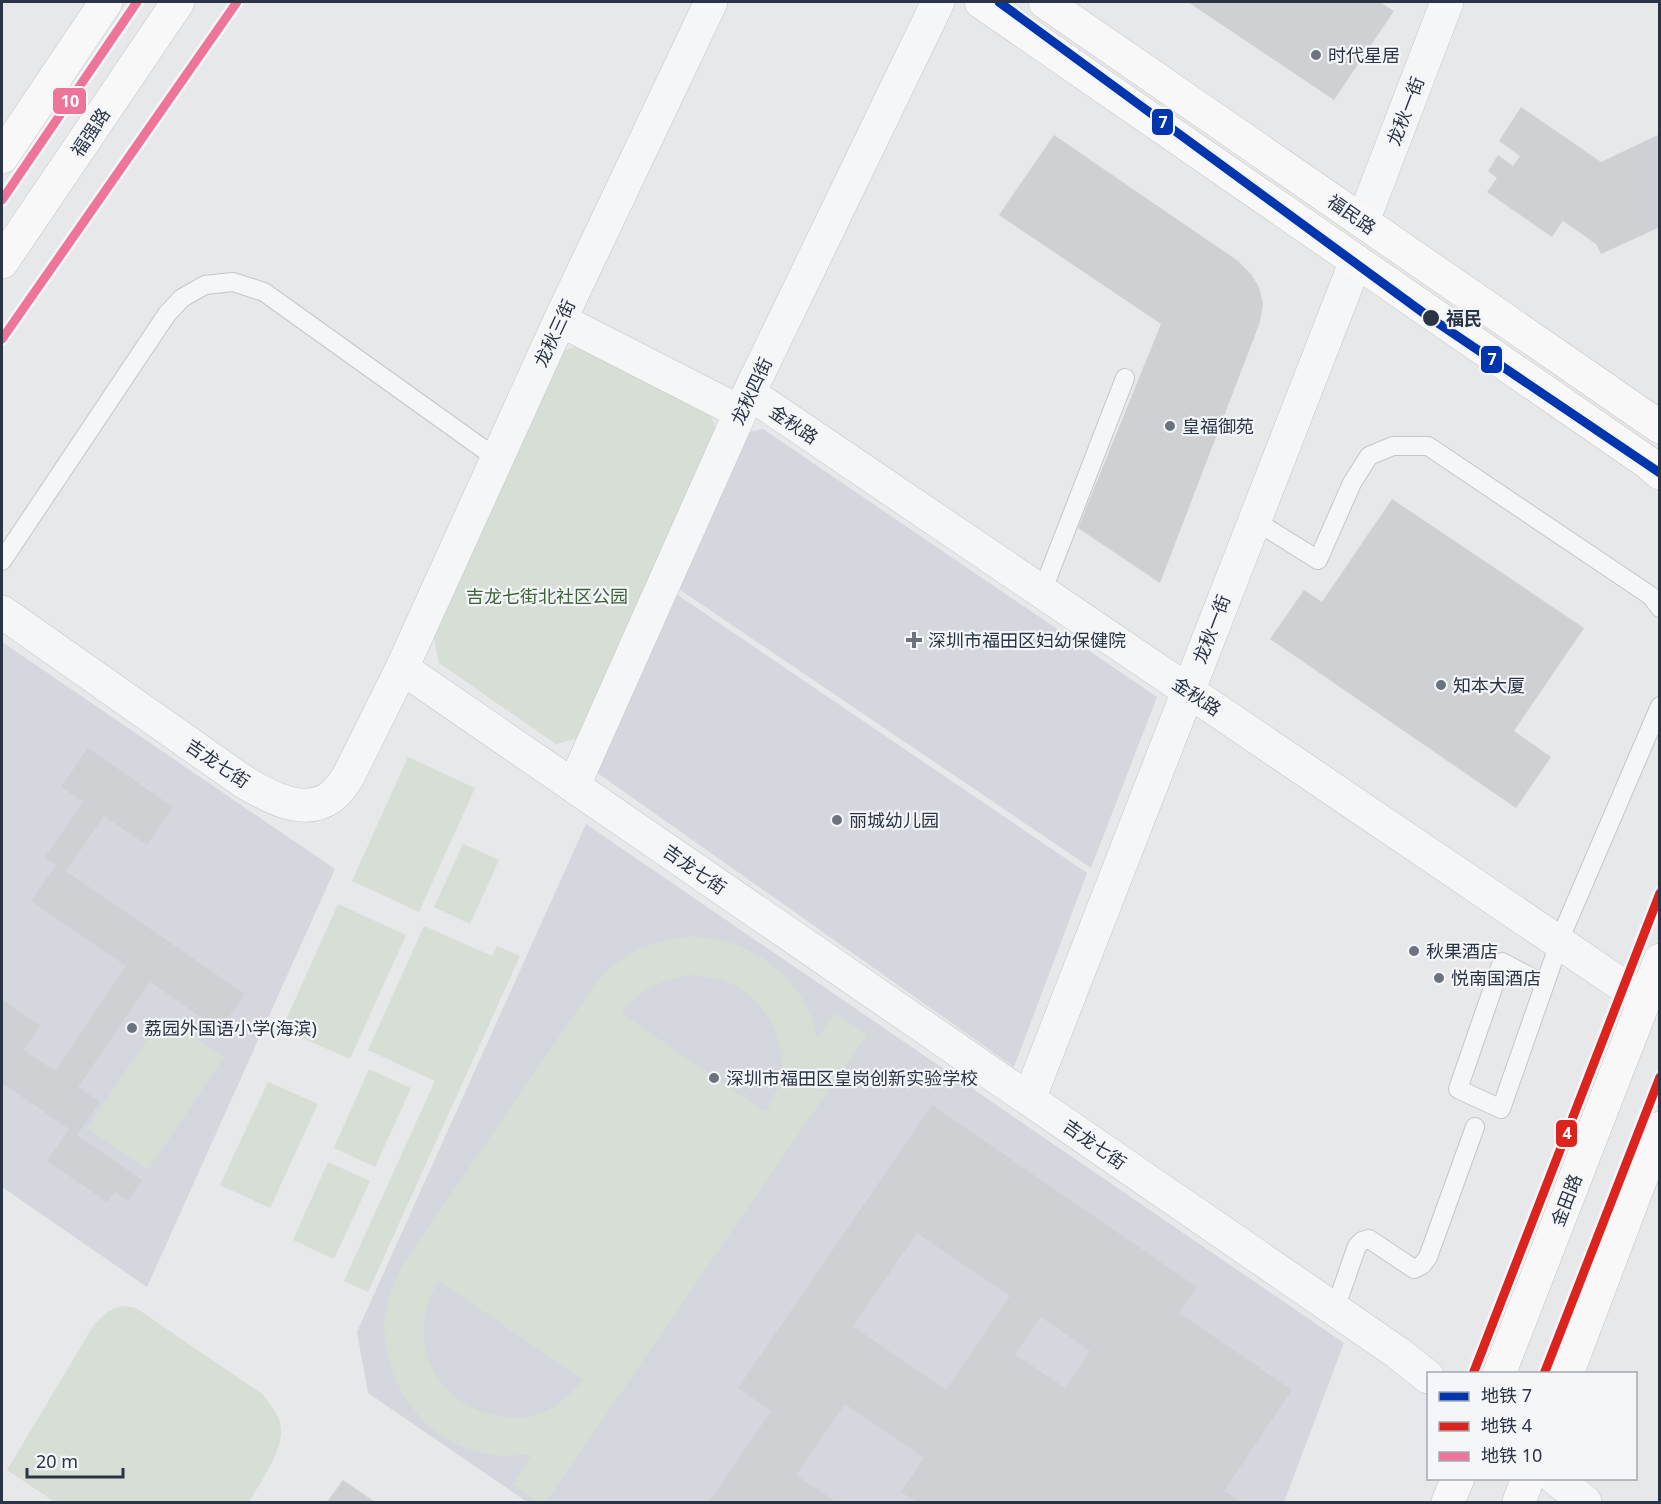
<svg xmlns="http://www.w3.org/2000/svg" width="1661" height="1504" viewBox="0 0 1661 1504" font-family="'Noto Sans','Noto Sans SC',sans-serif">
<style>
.built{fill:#d4d7dd}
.green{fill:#d6ded6;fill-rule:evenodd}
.building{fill:#ced0d3;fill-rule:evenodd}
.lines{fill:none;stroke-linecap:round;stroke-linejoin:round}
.lane-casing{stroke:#c4c6c8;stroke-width:20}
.street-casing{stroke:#c4c6c8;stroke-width:34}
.secondary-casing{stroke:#c4c6c8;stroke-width:34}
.primary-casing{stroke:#c2c5c8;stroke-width:34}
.lane{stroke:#f5f6f7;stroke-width:18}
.street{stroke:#f5f6f7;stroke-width:33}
.secondary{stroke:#f8f8f8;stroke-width:33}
.primary{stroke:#f8f8f8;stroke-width:33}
.metro-1-casing{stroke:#f4f6f9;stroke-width:14}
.metro-2-casing{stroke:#f4f6f9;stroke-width:14}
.metro-3-casing{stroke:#f4f6f9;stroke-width:14}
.metro-1{stroke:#0035ad;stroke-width:9}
.metro-2{stroke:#dc241f;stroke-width:9}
.metro-3{stroke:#ee749a;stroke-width:9}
.poi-dot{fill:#6c737f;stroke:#f4f6f9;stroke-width:2}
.stop-dot{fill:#2b3445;stroke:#f4f6f9;stroke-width:2}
.labels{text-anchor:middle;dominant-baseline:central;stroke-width:4.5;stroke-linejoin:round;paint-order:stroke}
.poi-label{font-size:18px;fill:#2b3445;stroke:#f4f6f9;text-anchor:start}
.street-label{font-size:18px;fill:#2b3445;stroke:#f4f6f9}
.stop-label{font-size:18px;font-weight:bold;fill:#2b3445;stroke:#f4f6f9;text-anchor:start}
.park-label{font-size:18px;fill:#3f6138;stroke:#f4f6f9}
.line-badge{stroke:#f4f6f9;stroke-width:2}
.badge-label{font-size:16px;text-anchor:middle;font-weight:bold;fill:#fff}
</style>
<rect width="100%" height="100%" fill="#e6e8ea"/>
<path class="built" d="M763 429 1157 697 1091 868 670 583 738 434Z
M669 589 1087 873 1014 1067 589 767Z
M2 642 335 869 147 1287 2 1187Z
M586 824 1344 1343 1284 1502H527L368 1393 357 1332Z"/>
<path class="green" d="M587 343 707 404 717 433 583 737 556 744 439 663 433 632 557 353Z
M408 757 475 788 419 912 352 881Z
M463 844 499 860 470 924 434 907Z
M338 904 406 935 350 1059 282 1029Z
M424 926 492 956 497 946 520 956 368 1292 344 1281 435 1081 368 1050Z
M693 936C703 938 715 938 725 941 763 952 799 981 812 1020 814 1025 815 1032 817 1038L835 1013 867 1034 546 1502H538L512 1484 532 1454C515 1456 499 1457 482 1453 421 1439 379 1378 385 1316 387 1296 396 1278 405 1261L591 990C597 983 603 974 610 968 635 946 661 940 693 936ZM693 975C707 977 720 978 733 985 765 1000 785 1038 781 1073 779 1088 773 1100 766 1112L621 1013C641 988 661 980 693 975ZM438 1281H439L583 1380C574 1391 564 1401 552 1408 500 1436 428 1399 424 1338 422 1317 428 1300 438 1281Z
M163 1016 224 1057 148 1170 87 1128Z
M369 1069 411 1088 375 1167 334 1148Z
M268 1082 318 1104 270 1208 220 1185Z
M328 1162 370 1181 334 1259 293 1240Z
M122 1306 136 1308 262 1394C270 1404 280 1415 281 1428 283 1451 260 1482 249 1502H55L7 1470 95 1323 109 1311Z"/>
<path class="building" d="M1188 2H1380L1394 11 1334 100Z
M1521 107 1601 162 1660 134V227L1601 254 1596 244 1563 221 1552 237 1487 192 1497 178 1488 171 1498 155 1513 166 1520 156 1499 141Z
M1054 135 1238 261 1251 274 1259 287 1263 304 1260 322 1160 583 1078 528 1161 324 999 215Z
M1392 499 1584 628 1514 731 1551 757 1516 808 1270 639 1304 590 1322 602Z
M88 748 173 807 147 845 104 816 66 871 245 994 220 1030 150 982 78 1087 100 1102 77 1135 142 1180 128 1201 115 1192 107 1202 47 1161 69 1129 2 1083V999L40 1026 23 1050 55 1071 126 966 31 901 56 865 45 857 83 802 61 787Z
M932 1105 1197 1287 1179 1313 1292 1390 1224 1491 1240 1502H917L901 1492 924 1458 845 1404 796 1475 836 1502H709L771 1411 738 1388ZM917 1233 1010 1296 946 1390 853 1326ZM1041 1317 1090 1351 1065 1388 1015 1354Z
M343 1480 375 1502H327Z"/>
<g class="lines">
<g class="lane-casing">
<path id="lane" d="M1254 520 1318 560 1352 483 1369 456 1393 446H1428L1651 596 1660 608
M2 561 167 314 182 298 205 285 233 282 264 292 496 458
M1042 592 1125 378
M1544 984 1502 962 1458 1089 1501 1109 1554 958 1559 941 1660 706
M1335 1309 1357 1246 1362 1241 1369 1239 1414 1269 1422 1265 1428 1257 1475 1127"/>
</g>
<g class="street-casing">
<path id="street" d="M1363 221 1447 2
M560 320 740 412
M749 393 1644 1000
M2 612 244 782C268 796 304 817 331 797 339 791 344 783 349 775L402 668 1398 1353 1428 1377
M402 668 560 320 711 2
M574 785 749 393 938 2
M1029 1099 1356 261
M1555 1478 1585 1502"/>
</g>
<g class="secondary-casing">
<path id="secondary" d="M981 2 1660 471
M1045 2 1660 427"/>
</g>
<g class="primary-casing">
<path id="primary" d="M2 157 106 2
M2 262 178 2
M1652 466 1660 473
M1499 1374 1660 960
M1567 1374 1660 1128
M1448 1502 1458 1478
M1519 1502 1528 1478"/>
</g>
<use href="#lane" class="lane"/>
<use href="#street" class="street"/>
<use href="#secondary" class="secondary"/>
<use href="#primary" class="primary"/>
<g class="metro-1-casing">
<path id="metro-1" d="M999 2 1429 317 1660 473"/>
</g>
<g class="metro-2-casing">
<path id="metro-2" d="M1473 1374 1660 893
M1544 1374 1660 1077"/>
</g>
<g class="metro-3-casing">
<path id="metro-3" d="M2 200 137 2
M2 339 237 2"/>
</g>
<use href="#metro-1" class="metro-1"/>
<use href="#metro-2" class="metro-2"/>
<use href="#metro-3" class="metro-3"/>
</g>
<g class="poi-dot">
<circle cx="1316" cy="55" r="6"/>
<circle cx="1170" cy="426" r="6"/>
<path d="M911 631h6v6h6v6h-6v6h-6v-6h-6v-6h6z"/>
<circle cx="1441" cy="685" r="6"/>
<circle cx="837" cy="820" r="6"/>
<circle cx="1414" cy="951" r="6"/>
<circle cx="1439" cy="978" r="6"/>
<circle cx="132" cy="1028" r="6"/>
<circle cx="714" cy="1078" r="6"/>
</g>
<circle class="stop-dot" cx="1431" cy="318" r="9"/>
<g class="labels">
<g class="poi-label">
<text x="1328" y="55">时代星居</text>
<text x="1182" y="426">皇福御苑</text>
<text x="928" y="640">深圳市福田区妇幼保健院</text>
<text x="1453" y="685">知本大厦</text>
<text x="849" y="820">丽城幼儿园</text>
<text x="1426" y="951">秋果酒店</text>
<text x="1451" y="978">悦南国酒店</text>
<text x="144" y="1028">荔园外国语小学(海滨)</text>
<text x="726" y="1078">深圳市福田区皇岗创新实验学校</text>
</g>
<g class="street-label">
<text transform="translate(1405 111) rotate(-69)">龙秋一街</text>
<text transform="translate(90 132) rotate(-56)">福强路</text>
<text transform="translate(1352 214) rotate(35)">福民路</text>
<text transform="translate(554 333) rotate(-65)">龙秋三街</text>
<text transform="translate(751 391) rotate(-65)">龙秋四街</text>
<text transform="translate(794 424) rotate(34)">金秋路</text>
<text transform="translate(1211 629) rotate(-69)">龙秋一街</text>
<text transform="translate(1197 696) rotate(34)">金秋路</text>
<text transform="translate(218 763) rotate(34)">吉龙七街</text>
<text transform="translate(695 869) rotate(35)">吉龙七街</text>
<text transform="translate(1095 1144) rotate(35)">吉龙七街</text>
<text transform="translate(1566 1200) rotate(-69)">金田路</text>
</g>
<g class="stop-label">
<text x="1446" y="318">福民</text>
</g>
<g class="park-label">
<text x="547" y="596">吉龙七街北社区公园</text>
</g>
</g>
<g class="line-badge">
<rect x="52" y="87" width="35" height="28" rx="6" fill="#ee749a"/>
<rect x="1151" y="108" width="23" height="28" rx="6" fill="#0035ad"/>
<rect x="1480" y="345" width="23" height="29" rx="6" fill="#0035ad"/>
<rect x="1555" y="1119" width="23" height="29" rx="6" fill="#dc241f"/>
</g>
<g class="badge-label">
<text x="70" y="107">10</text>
<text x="1163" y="128">7</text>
<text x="1492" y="365">7</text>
<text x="1567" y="1139">4</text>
</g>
<rect width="1661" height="1504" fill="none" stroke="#2b3445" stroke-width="6"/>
<rect x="1427" y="1372" width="210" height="108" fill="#f4f6f9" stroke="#a4a8b1" stroke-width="1.5"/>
<rect x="1439" y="1392" width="30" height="9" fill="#0035ad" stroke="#a4a8b1" stroke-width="1.5"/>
<text x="1481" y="1402" font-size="18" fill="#2b3445">地铁 7</text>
<rect x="1439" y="1422" width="30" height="9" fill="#dc241f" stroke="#a4a8b1" stroke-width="1.5"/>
<text x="1481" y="1432" font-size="18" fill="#2b3445">地铁 4</text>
<rect x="1439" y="1452" width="30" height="9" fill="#ee749a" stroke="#a4a8b1" stroke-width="1.5"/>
<text x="1481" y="1462" font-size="18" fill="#2b3445">地铁 10</text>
<path d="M27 1468v9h96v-9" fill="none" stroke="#2b3445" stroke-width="3"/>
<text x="36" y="1468" font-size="18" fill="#2b3445" stroke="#f4f6f9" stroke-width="4.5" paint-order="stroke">20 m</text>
</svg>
